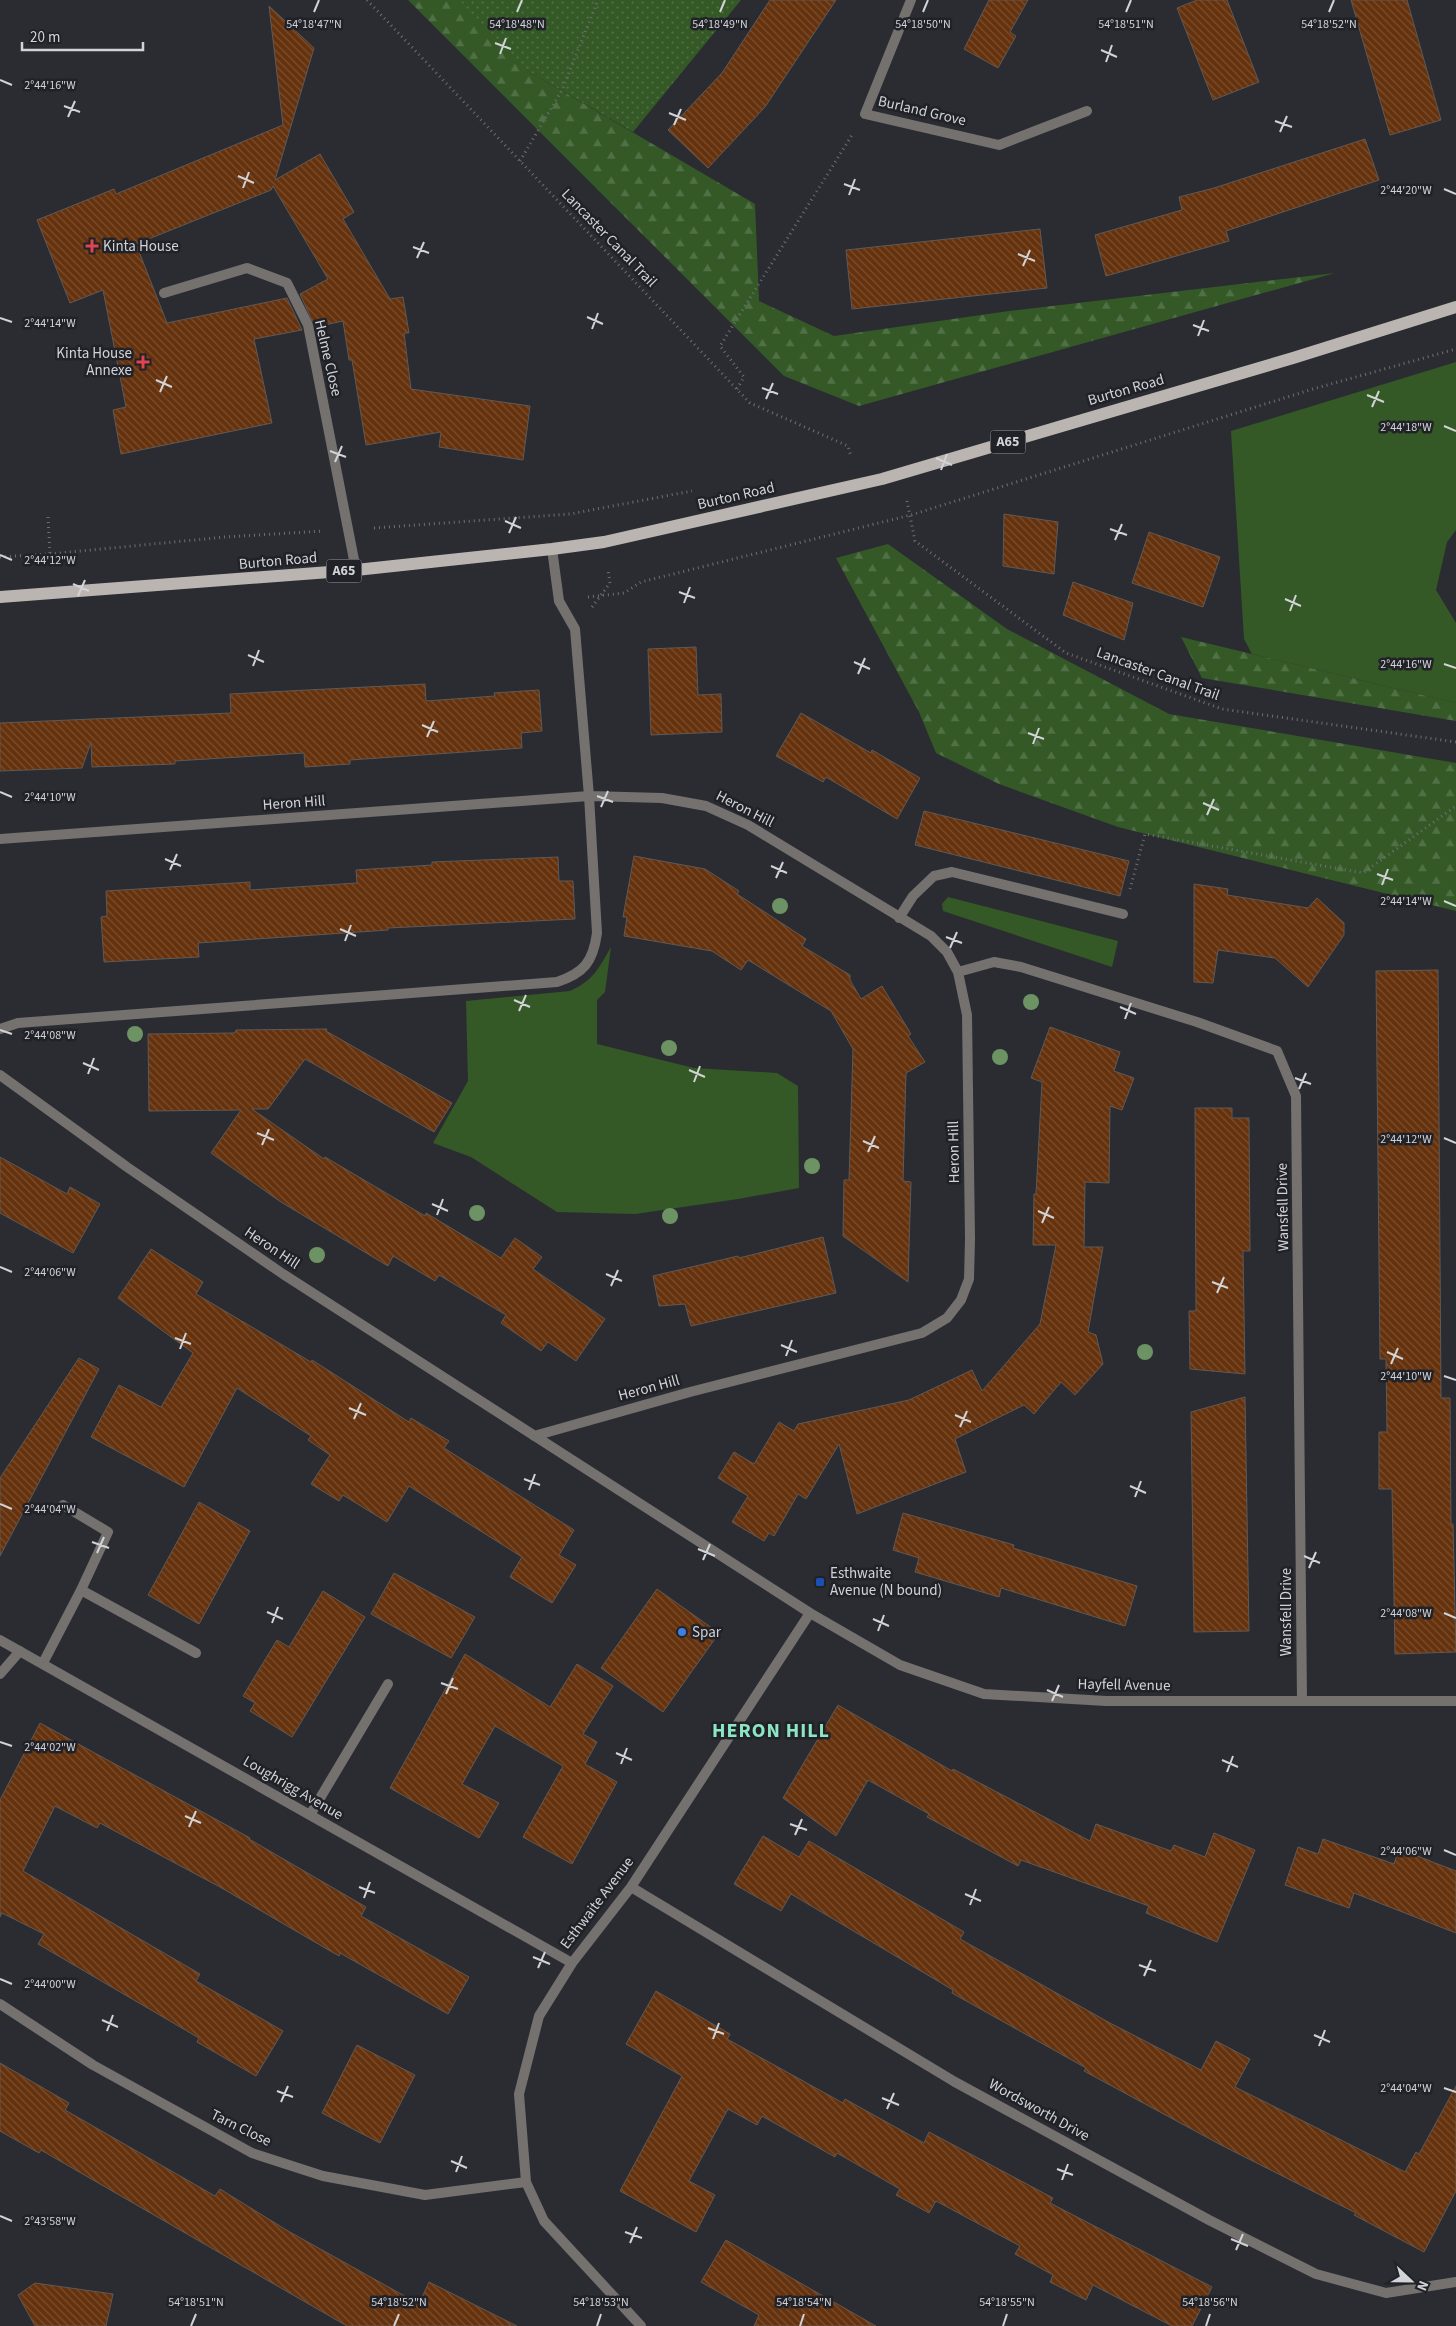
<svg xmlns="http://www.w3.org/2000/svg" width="1456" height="2326" viewBox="0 0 1456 2326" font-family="'Source Sans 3',sans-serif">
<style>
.grass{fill:#345926}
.forest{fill:url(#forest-firs)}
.park{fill:url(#park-dots)}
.building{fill:url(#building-back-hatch);stroke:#605955}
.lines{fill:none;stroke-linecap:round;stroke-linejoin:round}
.path{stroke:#6d6f74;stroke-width:3;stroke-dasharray:1 4;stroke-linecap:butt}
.service{stroke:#74716f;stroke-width:10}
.minor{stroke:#74716f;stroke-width:10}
.primary{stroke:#bbb5b1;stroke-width:12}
.tree{fill:#6d9364}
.ticks{fill:none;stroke:#d2d3d7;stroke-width:2}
.health-dot{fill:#e0444e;stroke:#212228;stroke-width:2}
.transit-dot{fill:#1a4fb4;stroke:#212228;stroke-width:2}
.shop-dot{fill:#3f7fe0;stroke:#212228;stroke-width:2}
.labels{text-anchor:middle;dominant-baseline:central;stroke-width:5;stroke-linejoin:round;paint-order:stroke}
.shield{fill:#212228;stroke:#9d9ea2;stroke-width:1}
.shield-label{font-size:14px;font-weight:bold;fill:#d2d3d7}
.street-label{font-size:15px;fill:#d2d3d7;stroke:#212228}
.poi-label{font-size:15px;fill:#d2d3d7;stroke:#212228;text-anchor:start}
.district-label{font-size:20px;font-weight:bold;letter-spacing:1px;fill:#8ce6c3;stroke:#212228}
.ticks-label{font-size:12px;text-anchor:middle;fill:#d2d3d7;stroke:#212228;stroke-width:5;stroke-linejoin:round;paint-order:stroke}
</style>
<defs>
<pattern id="forest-firs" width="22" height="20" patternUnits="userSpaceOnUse" patternTransform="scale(1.25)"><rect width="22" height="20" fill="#345926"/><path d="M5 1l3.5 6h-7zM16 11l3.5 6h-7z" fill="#507045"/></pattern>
<pattern id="park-dots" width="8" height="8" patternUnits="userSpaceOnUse" patternTransform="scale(1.25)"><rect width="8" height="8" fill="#345926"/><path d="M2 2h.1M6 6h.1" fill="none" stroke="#507045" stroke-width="1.8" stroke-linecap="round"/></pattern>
<pattern id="building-back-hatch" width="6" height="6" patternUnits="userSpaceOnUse" patternTransform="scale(1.25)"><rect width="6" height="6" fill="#65320d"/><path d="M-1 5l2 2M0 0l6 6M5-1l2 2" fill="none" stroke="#7a4f30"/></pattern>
</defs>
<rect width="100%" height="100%" fill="#2a2c32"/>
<path class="grass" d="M1456 362V530L1447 542 1436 590 1456 623V703L1252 654 1244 639 1231 431Z
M948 897 1118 941 1112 967 943 911 942 904Z
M611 947 605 992 597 1000V1044L694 1068 777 1073 798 1086 799 1188 738 1199 635 1214 557 1212 471 1157 433 1143 468 1081 466 1001 570 991C593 981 599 968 611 947Z"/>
<path class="forest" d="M408 0H466L528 71 755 204 759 301 834 336 1009 311 1335 273 859 406 784 376Z
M888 544 1007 629 1169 714 1456 763V911L1118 827 999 784 936 753 919 712 836 558Z
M1181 637 1456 703V721L1202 678Z"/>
<path class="park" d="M459 0H741L633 132 528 71Z"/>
<path class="building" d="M770 0H836L765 107 708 168 668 130 722 73Z
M989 0H1028L1010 32 1016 36 998 68 964 49Z
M1197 0H1227L1259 82 1213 100 1177 8Z
M1351 0H1407L1441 120 1390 135Z
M269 6 314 48 275 180 320 154 354 212 343 219 390 299 403 297 409 333H404L411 389 530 406 523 460 439 447 441 432 366 445 352 360H349L343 321 315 327 300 294 328 279 273 186 271 190 136 244 167 323 287 298 302 330 254 339 272 423 121 454 113 410 126 407 103 290 70 303 37 220 114 189 116 194 283 125Z
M1365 139 1379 180 1226 231 1229 241 1106 276 1095 235 1182 210 1179 197 1214 188Z
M1040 229 1047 288 852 309 846 250Z
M1004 514 1058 522 1054 574 1003 566Z
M1149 532 1220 557 1203 607 1132 583Z
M1073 582 1133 603 1124 640 1063 615Z
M696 647 698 695 721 694 722 732 651 735 648 649Z
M425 684 426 701 495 696 494 693 539 690 542 731 521 733 522 748 350 760V764L305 767 304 753 175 761V764L92 767 91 742 82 768 0 771V723L231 713 230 694Z
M801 713 871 753 872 750 920 778 897 819 826 777 823 782 776 756Z
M924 811 1129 861 1120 896 915 845Z
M634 856 705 869 739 891 737 894 806 939 802 946 850 975V980L861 999 882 986 911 1034 908 1036 925 1062 906 1073 903 1181 911 1182 908 1282 843 1236 844 1180H849L853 1049 831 1011 748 960 741 970 712 951 624 936 627 917H623Z
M558 857 559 881H573L575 919 388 928V930L198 943 199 957 104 962 101 917 107 916 106 891 250 882V890L357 883 356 870 432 865V862Z
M1194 884 1228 889 1227 895 1308 908 1317 898 1344 923V935L1308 987 1275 958 1218 950 1213 983 1194 982Z
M1438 970 1441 1398H1450L1451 1524H1453L1456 1652 1395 1654 1392 1489H1379V1432H1387L1386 1359H1380L1376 971Z
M1050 1027 1120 1052 1114 1071 1134 1078 1122 1110 1110 1106 1109 1183 1085 1182 1084 1247H1103L1088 1332 1096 1335 1103 1364 1075 1395 1061 1382 1034 1414 1024 1405 955 1439 966 1472 857 1514 839 1444 806 1499 798 1494 774 1536 769 1533 764 1541 732 1522 748 1496 718 1478 734 1452 754 1464 779 1422 794 1431 798 1424 909 1400 972 1370 982 1391 1040 1324 1056 1245H1033L1034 1194H1036L1042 1082 1031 1078Z
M327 1029 326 1031 452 1103 434 1132 305 1059 268 1109H252L324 1159 325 1157 425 1216 426 1213 501 1258 515 1238 542 1257 533 1269 605 1319 576 1361 548 1342 541 1351 501 1323 506 1315 439 1275 435 1281 393 1256 388 1266 281 1202 211 1153 241 1110 149 1111 148 1034 235 1033 236 1030Z
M1195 1108H1232V1118H1249L1250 1251H1243L1245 1374 1190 1369 1189 1311H1196Z
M0 1157 67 1194 70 1187 100 1204 73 1253 0 1213Z
M823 1237 836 1293 691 1326 685 1304 659 1306 653 1276 738 1256 739 1258Z
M151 1249 203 1282 196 1294 311 1362 312 1360 409 1422 411 1418 449 1441 444 1448 574 1530 559 1555 576 1565 552 1603 510 1577 522 1557 409 1486 387 1522 343 1495 339 1501 311 1484 330 1455 308 1440 311 1436 237 1388 184 1487 91 1437 119 1385 161 1407 193 1353 118 1298Z
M79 1358 99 1369 0 1556V1478Z
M1245 1397 1249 1631 1194 1632 1191 1412Z
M199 1502 250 1531 199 1624 148 1595Z
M903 1513 1014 1545 1013 1548 1137 1586 1125 1626 1001 1588 999 1597 915 1572 919 1558 893 1550Z
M394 1573 475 1617 451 1658 371 1614Z
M657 1589 719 1633 663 1712 601 1668Z
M323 1591 365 1617 292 1737 250 1711 255 1703 243 1696 277 1640 289 1647Z
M465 1654 550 1707 577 1664 613 1686 583 1734 597 1742 585 1764 617 1782 572 1864 523 1837 563 1766 495 1726 462 1784 499 1803 479 1838 390 1788Z
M838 1705 952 1771 953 1769 1090 1841 1096 1824 1171 1851 1174 1845 1205 1857 1214 1833 1255 1850 1217 1942 1146 1913 1149 1906 1021 1860 1018 1866 927 1817 929 1814 868 1780 836 1836 783 1798Z
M40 1723 250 1838 249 1839 366 1907 361 1916 469 1977 448 2014 340 1953 339 1956 220 1887 100 1823 97 1828 55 1806 23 1871 200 1974 196 1981 283 2031 256 2076 197 2042 199 2038 38 1944 44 1934 2 1913 0 1917V1800Z
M763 1836 799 1857 809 1841 964 1932 960 1939 1110 2023 1201 2070 1216 2041 1250 2059 1235 2087 1405 2172 1416 2152 1419 2154 1456 2086V2191L1424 2252 1354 2215 1356 2213 1223 2146 1084 2071 1086 2068 952 1993 953 1990 791 1894 781 1911 734 1884Z
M1323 1839 1394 1864 1399 1849 1456 1871V1933L1354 1893 1349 1908 1285 1885 1298 1847 1318 1854Z
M656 1991 730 2034 727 2039 843 2103 845 2099 924 2143 929 2132 1053 2198 1050 2203 1212 2287 1192 2326H1172L1093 2285 1086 2300 1050 2282 1053 2275 1015 2254 1020 2246 936 2201 929 2213 896 2195 900 2189 837 2153 835 2157 762 2116 757 2125 728 2109 689 2181 715 2195 696 2232 620 2191 682 2076 626 2044Z
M357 2045 415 2075 380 2143 322 2113Z
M0 2063 69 2103 65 2110 215 2196 220 2189 288 2231 419 2304 429 2282 517 2326H347L41 2150 39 2153 0 2131Z
M726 2240 809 2288 876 2326H754L759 2315 701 2282Z
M35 2283 113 2294 106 2326H35L18 2295Z"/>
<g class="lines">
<path class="path" d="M367 0 750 403 848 446 851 457
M520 161 562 90 598 0
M737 389 744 377 720 346 852 135
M907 501 915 541 1066 653 1222 709 1456 742
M48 517 50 554
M374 528 570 514 692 491
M0 557 50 554 225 537 323 531
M588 597 624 593 641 582 911 515 1313 389 1456 349
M592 607 610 583 608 570
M1130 889 1145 834 1363 873 1456 806"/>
<path class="service" d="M899 918 913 896 934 876 952 872 1123 914
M0 1029 18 1023 557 982C584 973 593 962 597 933L589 796"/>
<path class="minor" d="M911 0 865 114 999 145 1087 111
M164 293 247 268 287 283 308 325 356 570
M552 549 559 601 575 629 589 796
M0 839 589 796 662 798 706 806 748 825 931 936 947 952 958 972 967 1015 970 1239 969 1279 961 1300 947 1318 922 1333 690 1392 534 1436
M958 972 994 962 1021 967 1197 1022 1277 1051 1296 1096 1302 1701
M0 1075 127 1167 283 1274 810 1613 900 1665 984 1694 1106 1701H1456
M81 1590 196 1653
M0 1640 572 1963
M43 1663 81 1590 108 1532 63 1505
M0 1674 20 1651
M310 1815 388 1684
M631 1887 955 2082 1209 2220 1316 2274 1386 2293 1456 2282
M0 2004 93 2065 252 2153 323 2176 425 2195 526 2182
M641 2326 544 2221 526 2182 519 2094 539 2016 572 1963 631 1887 810 1613"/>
<path class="primary" d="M0 597 356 570 552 549 604 542 882 479 1293 358 1456 307"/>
</g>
<g class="tree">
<circle cx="780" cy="906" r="8"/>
<circle cx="1031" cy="1002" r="8"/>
<circle cx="135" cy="1034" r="8"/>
<circle cx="669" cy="1048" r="8"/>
<circle cx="1000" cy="1057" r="8"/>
<circle cx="812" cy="1166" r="8"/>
<circle cx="477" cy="1213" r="8"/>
<circle cx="670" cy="1216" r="8"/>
<circle cx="317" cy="1255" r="8"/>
<circle cx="1145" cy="1352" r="8"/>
</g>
<path class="ticks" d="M314 12 319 0M517 12 522 0M720 12 725 0M923 12 928 0M1126 12 1131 0M1329 12 1334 0M495 43 511 49M1101 50 1117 57M500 54 506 38M1106 62 1112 45M0 80 12 85M64 106 80 112M669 113 686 120M68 117 75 101M1275 121 1292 127M674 125 681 109M1280 132 1287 116M238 176 254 183M844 184 860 190M243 188 249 172M1444 189 1456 194M849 195 855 179M413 247 429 253M1018 254 1035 261M417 258 424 242M1023 266 1030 250M587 317 603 324M0 318 12 322M1193 325 1209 331M592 329 598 313M1198 336 1204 320M156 380 172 387M762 388 778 394M160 392 167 376M1367 395 1384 402M766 399 773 383M1372 407 1379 391M1444 426 1456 431M330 451 346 457M936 458 952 465M335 462 342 446M941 470 947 454M505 521 521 528M1110 529 1127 535M509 533 516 517M1115 540 1122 524M0 555 12 560M73 584 89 591M679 592 695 598M78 596 85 580M1285 599 1301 606M684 603 690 587M1290 611 1296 595M248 655 264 662M854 662 870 669M1444 664 1456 668M253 666 259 650M858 674 865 658M422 725 438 732M1028 733 1044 739M427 737 434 721M1033 744 1039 728M0 792 12 797M597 796 613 802M1203 803 1219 810M601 807 608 791M1207 815 1214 799M165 859 181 866M771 866 787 873M170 870 177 854M1377 874 1393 880M776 878 783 862M1382 885 1388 869M1444 901 1456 906M340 929 356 936M946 937 962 943M345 941 351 925M950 948 957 932M514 1000 530 1007M1120 1007 1136 1014M519 1011 526 995M1125 1019 1131 1003M0 1030 12 1034M83 1063 99 1070M689 1070 705 1077M88 1074 94 1058M1295 1078 1311 1084M694 1082 700 1066M1299 1089 1306 1073M257 1133 274 1140M1444 1138 1456 1143M863 1141 879 1148M262 1145 269 1129M868 1152 875 1136M432 1204 448 1211M1038 1211 1054 1218M437 1215 443 1199M1042 1223 1049 1207M0 1267 12 1272M606 1274 622 1281M1212 1282 1228 1288M611 1286 618 1270M1217 1293 1224 1277M175 1338 191 1344M781 1345 797 1352M180 1349 186 1333M1387 1352 1403 1359M786 1356 792 1340M1391 1364 1398 1348M1444 1376 1456 1380M349 1408 366 1415M955 1415 971 1422M354 1419 361 1403M960 1427 967 1411M524 1479 540 1485M1130 1486 1146 1493M529 1490 535 1474M1135 1497 1141 1481M0 1504 12 1509M92 1542 109 1548M698 1549 715 1556M97 1553 104 1537M1304 1556 1320 1563M703 1560 710 1544M1309 1568 1316 1552M267 1612 283 1619M1444 1613 1456 1618M873 1619 889 1626M272 1623 278 1607M878 1631 884 1615M441 1683 458 1689M1047 1690 1063 1697M446 1694 453 1678M1052 1701 1059 1685M0 1742 12 1746M616 1753 632 1760M1222 1760 1238 1767M621 1764 627 1748M1227 1772 1233 1756M185 1816 201 1823M790 1824 807 1830M189 1827 196 1811M795 1835 802 1819M1444 1850 1456 1855M359 1887 375 1893M965 1894 981 1901M364 1898 370 1882M970 1905 976 1889M533 1957 550 1964M1139 1965 1156 1971M538 1968 545 1952M1144 1976 1151 1960M0 1979 12 1984M102 2020 118 2027M708 2028 724 2034M107 2031 113 2015M1314 2035 1330 2042M713 2039 719 2023M1319 2046 1325 2030M1444 2088 1456 2092M277 2091 293 2097M882 2098 899 2105M281 2102 288 2086M887 2109 894 2093M451 2161 467 2168M1057 2169 1073 2175M456 2172 462 2156M1062 2180 1068 2164M0 2216 12 2221M625 2232 642 2238M1231 2239 1248 2246M630 2243 637 2227M1236 2250 1243 2234M191 2326 196 2314M394 2326 399 2314M597 2326 601 2314M800 2326 804 2314M1003 2326 1007 2314M1206 2326 1210 2314"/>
<g class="health-dot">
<path d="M89.5 238.5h5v5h5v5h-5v5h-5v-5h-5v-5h5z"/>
<path d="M140.5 354.5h5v5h5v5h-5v5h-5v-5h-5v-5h5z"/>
</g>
<rect class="transit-dot" x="815" y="1577" width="10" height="10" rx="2.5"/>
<circle class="shop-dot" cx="682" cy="1632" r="5"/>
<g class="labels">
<g class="shield">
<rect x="990.5" y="430.5" width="35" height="23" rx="4"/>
<rect x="326.5" y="559.5" width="35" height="23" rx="4"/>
</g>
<g class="shield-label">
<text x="1008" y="442">A65</text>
<text x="344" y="571">A65</text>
</g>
<g class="street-label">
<text transform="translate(922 111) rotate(13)">Burland Grove</text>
<text transform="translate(609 238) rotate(46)">Lancaster Canal Trail</text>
<text transform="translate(328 358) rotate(77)">Helme Close</text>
<text transform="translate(1126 390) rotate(-16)">Burton Road</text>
<text transform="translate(736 496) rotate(-13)">Burton Road</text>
<text transform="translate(278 561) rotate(-5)">Burton Road</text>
<text transform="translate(1158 674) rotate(20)">Lancaster Canal Trail</text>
<text transform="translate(294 803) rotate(-4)">Heron Hill</text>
<text transform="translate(745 809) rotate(27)">Heron Hill</text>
<text transform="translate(954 1152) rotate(-91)">Heron Hill</text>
<text transform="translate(1283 1207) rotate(-91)">Wansfell Drive</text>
<text transform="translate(272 1248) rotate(34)">Heron Hill</text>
<text transform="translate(649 1388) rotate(-15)">Heron Hill</text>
<text transform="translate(1286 1612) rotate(-90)">Wansfell Drive</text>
<text transform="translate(1124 1685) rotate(1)">Hayfell Avenue</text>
<text transform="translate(293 1788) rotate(30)">Loughrigg Avenue</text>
<text transform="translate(597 1903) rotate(-53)">Esthwaite Avenue</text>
<text transform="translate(1039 2110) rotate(29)">Wordsworth Drive</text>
<text transform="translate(241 2128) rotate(26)">Tarn Close</text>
</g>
<g class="poi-label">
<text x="103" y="246">Kinta House</text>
<text x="132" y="353" text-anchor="end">Kinta House<tspan x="132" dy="17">Annexe</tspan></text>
<text x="830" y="1573">Esthwaite<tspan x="830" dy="17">Avenue (N bound)</tspan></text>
<text x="692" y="1632">Spar</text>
</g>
<g class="district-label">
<text x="771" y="1731">HERON HILL</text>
</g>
</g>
<g class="ticks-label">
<text x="314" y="28">54°18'47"N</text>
<text x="720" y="28">54°18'49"N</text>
<text x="923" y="28">54°18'50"N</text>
<text x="517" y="28">54°18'48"N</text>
<text x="1126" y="28">54°18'51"N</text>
<text x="1329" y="28">54°18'52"N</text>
<text x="50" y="89">2°44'16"W</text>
<text x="1406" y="194">2°44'20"W</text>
<text x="50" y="327">2°44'14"W</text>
<text x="1406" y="431">2°44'18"W</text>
<text x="50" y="564">2°44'12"W</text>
<text x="1406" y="668">2°44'16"W</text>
<text x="50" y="801">2°44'10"W</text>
<text x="1406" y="905">2°44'14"W</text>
<text x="50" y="1039">2°44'08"W</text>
<text x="1406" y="1143">2°44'12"W</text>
<text x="50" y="1276">2°44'06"W</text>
<text x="1406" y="1380">2°44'10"W</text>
<text x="50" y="1513">2°44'04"W</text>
<text x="1406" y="1617">2°44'08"W</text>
<text x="50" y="1751">2°44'02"W</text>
<text x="1406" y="1855">2°44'06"W</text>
<text x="50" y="1988">2°44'00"W</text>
<text x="1406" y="2092">2°44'04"W</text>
<text x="50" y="2225">2°43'58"W</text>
<text x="196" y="2306">54°18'51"N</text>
<text x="399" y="2306">54°18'52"N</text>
<text x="601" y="2306">54°18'53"N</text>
<text x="804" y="2306">54°18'54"N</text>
<text x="1007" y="2306">54°18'55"N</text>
<text x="1210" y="2306">54°18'56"N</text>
</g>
<g transform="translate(1411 2281) rotate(112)" stroke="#212228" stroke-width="4" paint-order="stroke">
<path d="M0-4L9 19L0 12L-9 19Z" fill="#d2d3d7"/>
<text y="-8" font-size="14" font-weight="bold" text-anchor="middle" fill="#d2d3d7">N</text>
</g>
<path d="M22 42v8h121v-8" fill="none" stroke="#d2d3d7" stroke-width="2.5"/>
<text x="30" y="42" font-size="15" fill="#d2d3d7" stroke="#212228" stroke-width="4" paint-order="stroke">20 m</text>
</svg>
